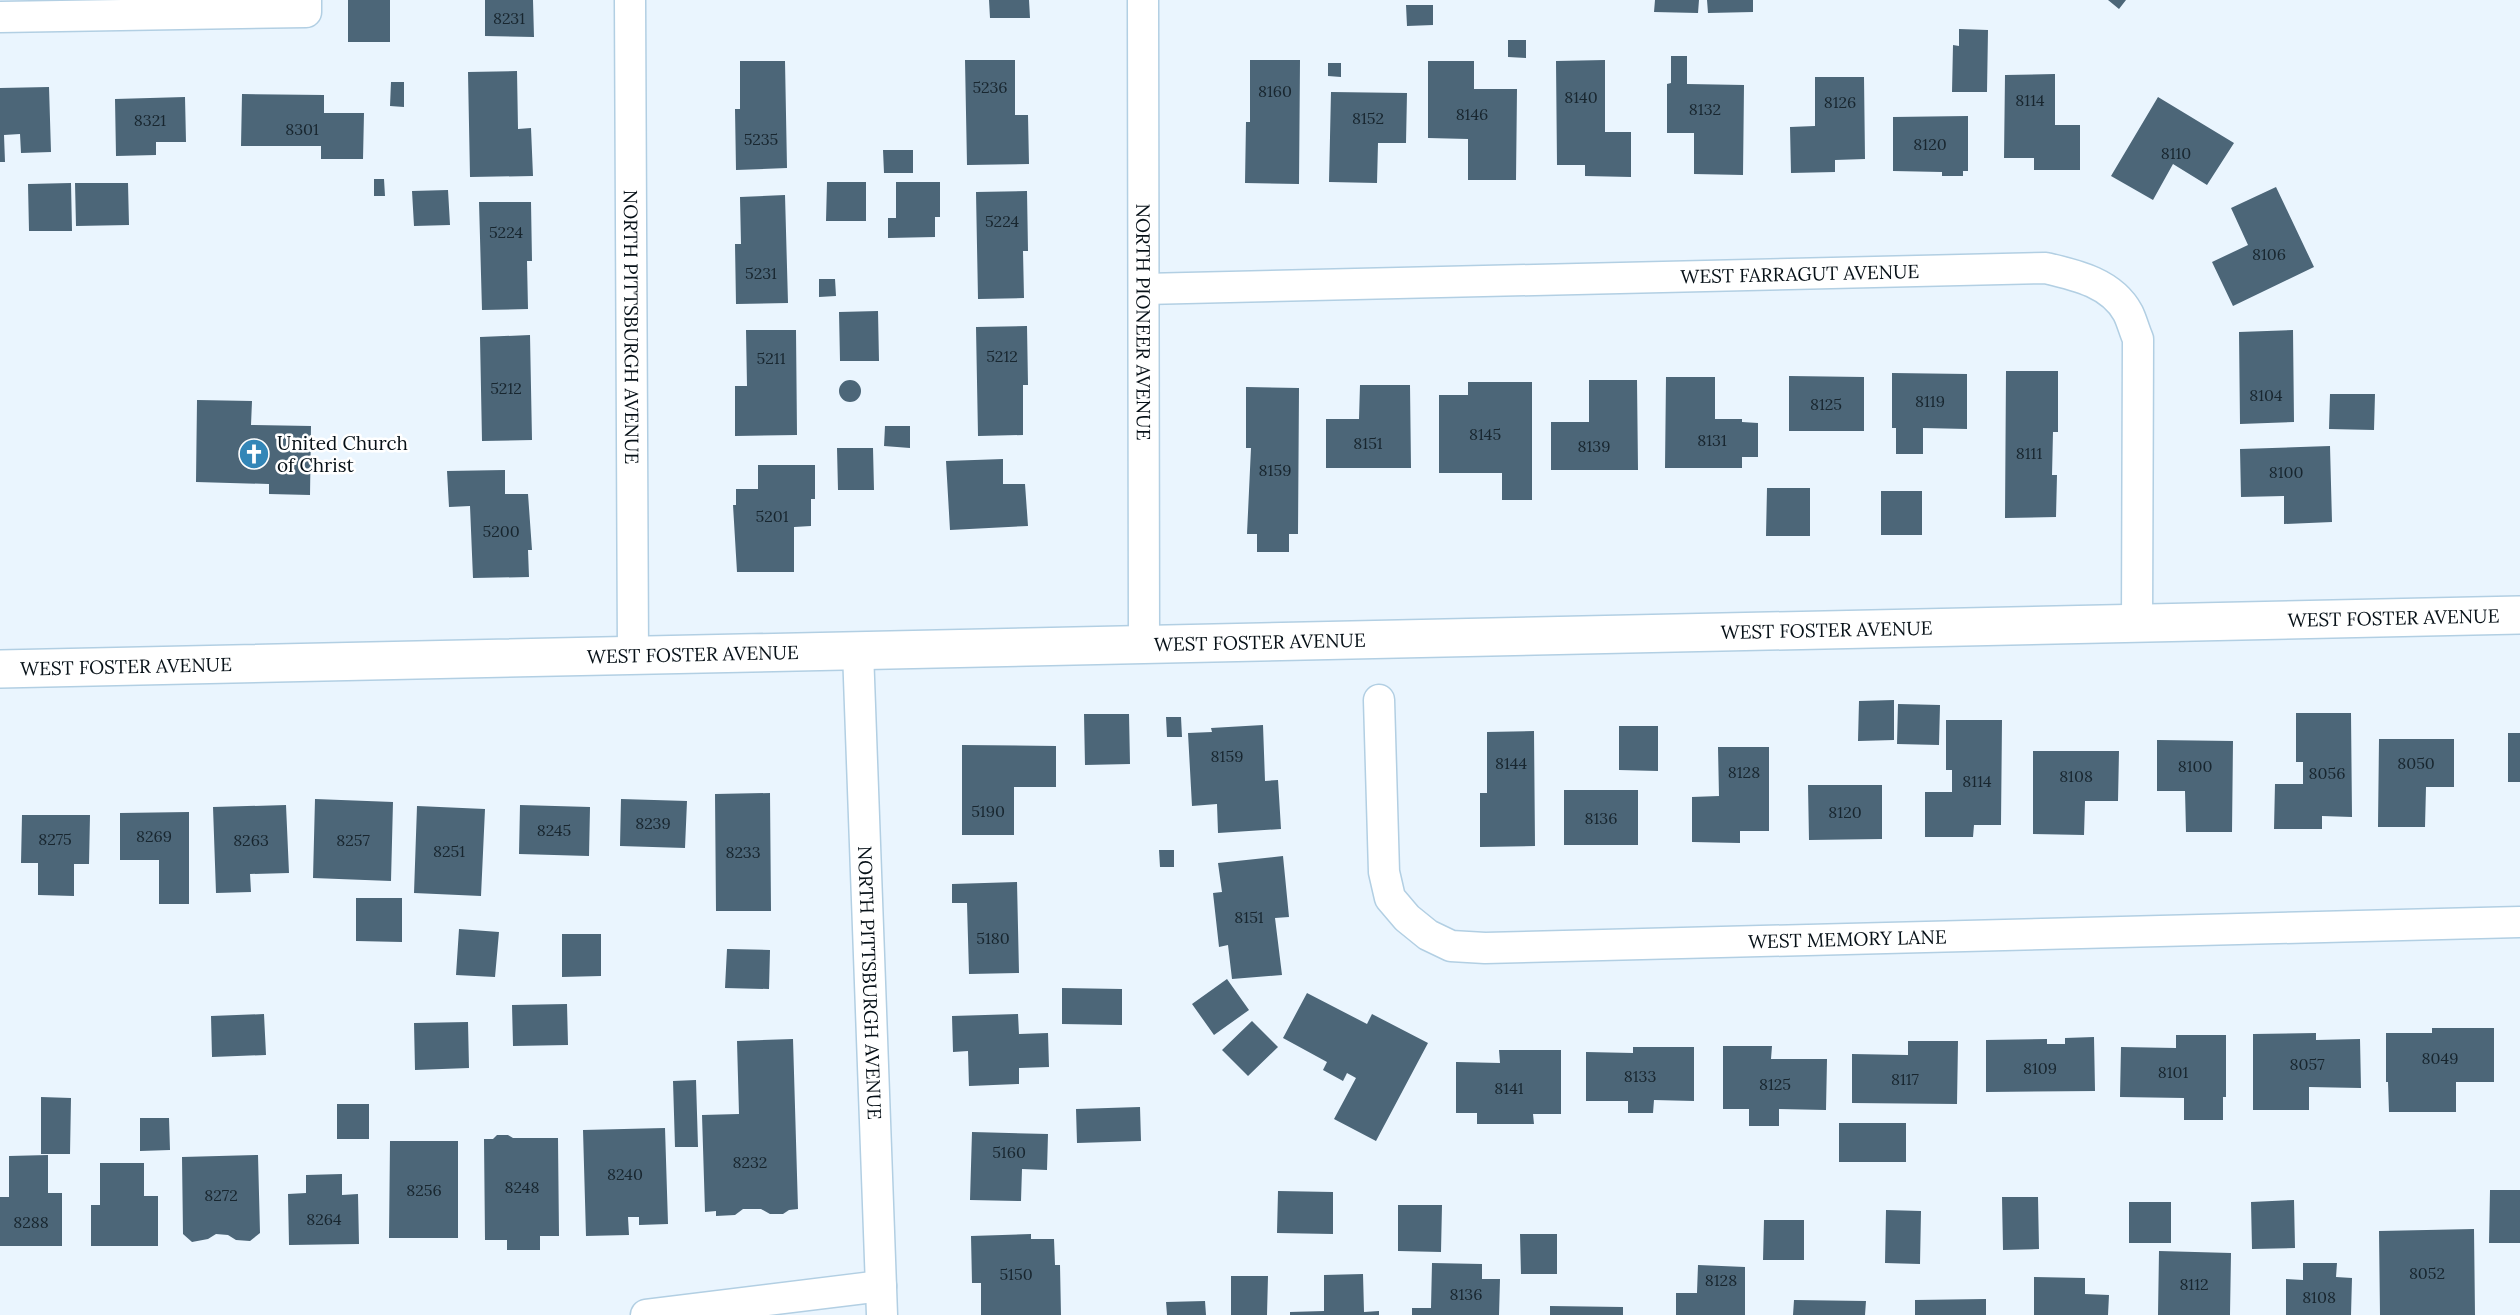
<svg xmlns="http://www.w3.org/2000/svg" width="2520" height="1315" viewBox="0 0 2520 1315" font-family="Lora,serif">
<style>
.building{fill:#4c6678}
.lines{fill:none;stroke-linecap:round;stroke-linejoin:round}
.minor-casing{stroke:#b2cfe3;stroke-width:33}
.tertiary-casing{stroke:#b2cfe3;stroke-width:40}
.minor{stroke:#fff;stroke-width:30}
.tertiary{stroke:#fff;stroke-width:37}
.labels{text-anchor:middle;dominant-baseline:central;stroke-width:5;stroke-linejoin:round;paint-order:stroke}
.number-label{font-size:16px;fill:#18262f}
.street-label{font-size:19px;fill:#061017;stroke:#fff}
.poi-label{font-size:19px;fill:#061017;stroke:#fff;text-anchor:start}
</style>
<rect width="100%" height="100%" fill="#eaf5fe"/>
<path class="building" d="M348 0H390V42H348Z
M485 0H533L534 37 485 36Z
M989 0H1029L1030 18H990Z
M1655 0H1699L1698 13 1654 12Z
M1707 0H1753V12L1708 13Z
M2108 0H2126L2119 9Z
M1406 5H1433V25L1407 26Z
M1959 29 1988 30 1987 92H1952L1953 45 1959 46Z
M1508 40H1526V58L1508 57Z
M1671 56H1687V84L1744 85 1743 175 1694 174V133H1667V84L1671 83Z
M965 60H1015V115H1028L1029 164 967 165Z
M1250 60H1300L1299 184 1245 183 1246 122H1250Z
M1605 60V132H1631V177L1585 176V165H1557L1556 61Z
M740 61H785L787 168 736 170 735 109H740Z
M1428 61H1474V89H1517L1516 180H1468V139L1428 138Z
M1328 63H1341V77L1328 76Z
M517 71 518 129 531 128 533 176 470 177 468 72Z
M2055 74V125H2080V170H2034V158H2004L2005 75Z
M1815 77H1864L1865 159 1835 160V172L1791 173 1790 127 1815 126Z
M391 82H404V107L390 106Z
M49 87 51 152 21 153 20 134 4 135 5 162H0V88Z
M1331 92 1407 93 1406 143H1378L1377 183 1329 182Z
M242 94 324 95V113H364L363 159H321V146H241Z
M185 97 186 142H156V155L116 156 115 99Z
M2158 97 2234 143 2207 185 2173 164 2153 200 2111 176Z
M1968 116V171H1963V176H1942V172L1893 171V117Z
M883 150H913V173H884Z
M374 179H384L385 196H374Z
M827 182H866V221H826Z
M896 182H940V217H935V237L888 238V218H896Z
M71 183 72 231H29L28 184Z
M75 183H128L129 225 76 226Z
M2276 187 2314 267 2233 306 2212 262 2248 245 2231 208Z
M448 190 450 225 414 226 412 191Z
M1027 191 1028 251H1023L1024 298 978 299 976 192Z
M785 195 788 303 736 304 735 244H741L740 197Z
M479 202H531L532 261H527L528 309 482 310Z
M819 279H835L836 296 819 297Z
M878 311 879 361H840L839 312Z
M1027 326 1028 385H1023V435L978 436 976 327Z
M746 330H796L797 435 735 436V386H747Z
M2293 330 2294 422 2240 424 2239 332Z
M530 335 532 440 482 441 480 337Z
M2006 371H2058V432H2053L2052 475H2057L2056 517 2005 518Z
M1892 373 1967 374V429L1923 428V454H1896V428H1892Z
M1789 376 1864 377V431H1789Z
M1666 377H1715V419H1742V422L1758 423V457H1742V468H1665Z
M1589 380H1637L1638 470H1551V422H1589Z
M839 391a11 11 0 1 1 22 0a11 11 0 1 1-22 0Z
M1468 382H1532V500H1502V473H1439V395H1468Z
M1360 385H1410L1411 468H1326V419H1359Z
M1246 387 1299 388 1298 534H1289V552H1257V534H1247L1251 448H1246Z
M2330 394H2375L2374 430 2329 429Z
M197 400 252 401 251 425 311 426 310 495 269 494V484L196 482Z
M885 426H910V448L884 446Z
M2330 446 2332 522 2284 524V496L2241 497 2240 449Z
M837 448H873L874 490H838Z
M1003 459V484H1025L1028 526 950 530 946 461Z
M758 465H815V499H811V526L794 527V572H737L733 505H736V489H758Z
M505 470V494H528L532 550H528L529 577 473 578 470 506 449 507 447 471Z
M1767 488H1810V536H1766Z
M1881 491H1922V535H1881Z
M1894 700V740L1858 741 1859 701Z
M1898 704 1940 705 1939 745 1897 744Z
M2296 713H2351L2352 817 2322 816V829H2274L2275 784H2303V762H2296Z
M1084 714H1129L1130 764 1085 765Z
M1166 717H1181L1182 737H1167Z
M1946 720H2002L2001 825H1974L1973 837H1925V792H1952V770H1946Z
M1263 725 1265 781 1278 780 1281 829 1218 833 1217 804 1192 806 1188 733 1212 732 1211 728Z
M1619 726H1658V771L1619 770Z
M1534 731 1535 846 1480 847V793H1487V732Z
M2508 733H2520V782H2508Z
M2379 739H2454V787H2426L2425 827H2378Z
M2157 740 2233 741 2232 832H2186L2185 791H2157Z
M962 745 1056 746V787H1014V835H962Z
M1718 747H1769V831H1740V843L1692 842V797L1719 796Z
M2033 751H2119L2118 801H2085L2084 835 2033 834Z
M1808 785H1882V839L1809 840Z
M1564 790H1638V845H1564Z
M770 793 771 911H716L715 794Z
M315 799 393 802 391 881 313 878Z
M621 799 687 801 685 848 620 846Z
M286 805 289 873 250 874 251 892 216 893 213 807Z
M520 805 590 807 589 856 519 854Z
M417 806 485 809 481 896 414 893Z
M189 812V904H159V860H120V813Z
M22 815H90L89 864H74V896L38 895V863H21Z
M1159 850H1174V867H1160Z
M1283 856 1289 917 1275 918 1282 975 1232 979 1228 945 1219 947 1213 893 1222 892 1218 863Z
M1017 882 1019 973 969 974 967 903H952V884Z
M356 898H402V942L356 941Z
M459 929 499 932 495 977 456 975Z
M562 934H601V976L562 977Z
M727 949 770 950 769 989 725 988Z
M1227 979 1249 1010 1214 1035 1192 1004Z
M1062 988 1122 989V1025L1062 1024Z
M1307 993 1367 1024 1372 1014 1428 1043 1376 1141 1334 1119 1356 1078 1347 1073 1343 1081 1323 1070 1327 1062 1283 1038Z
M567 1004 568 1045 513 1046 512 1005Z
M264 1014 266 1055 212 1057 211 1016Z
M1018 1014 1019 1034 1048 1033 1049 1067 1019 1068V1084L969 1086 968 1051 953 1052 952 1016Z
M1252 1021 1278 1047 1248 1076 1222 1050Z
M468 1022 469 1068 415 1070 414 1023Z
M2432 1028H2494V1082H2456V1112H2389L2388 1082H2386V1033H2432Z
M2316 1033V1040L2360 1039 2361 1088 2309 1087V1110H2253V1034Z
M2176 1035H2226V1097H2223V1120H2184V1098L2120 1097 2121 1047 2176 1048Z
M2094 1037 2095 1091 1986 1092V1040L2047 1039V1044H2065V1038Z
M793 1039 798 1209 789 1210 783 1214H770L761 1209H743L735 1215 716 1216V1211L705 1212 702 1115 739 1114 737 1041Z
M1908 1041H1958L1957 1104 1852 1103V1054L1908 1055Z
M1723 1046H1772L1771 1059H1827L1826 1110 1779 1109V1126H1749V1109H1723Z
M1633 1047H1694V1101L1654 1100 1653 1113H1628V1101H1586V1052L1633 1053Z
M1499 1050H1561V1114H1533L1534 1124H1477V1113H1456V1062L1500 1063Z
M696 1080 698 1147H675L673 1081Z
M41 1097 71 1098 70 1154H41Z
M337 1104H369V1139H337Z
M1140 1107 1141 1141 1077 1143 1076 1109Z
M140 1118H169L170 1150 140 1151Z
M1839 1123H1906V1162H1839Z
M665 1128 668 1224 639 1225V1217H628L629 1235 586 1236 583 1130Z
M972 1132 1048 1134 1047 1170 1022 1169 1021 1201 970 1200Z
M497 1135H508L513 1138H558L559 1236H540V1250H507V1240H485L484 1139H493Z
M390 1141H458V1238H389Z
M48 1155V1193H62V1246H0V1197H9V1156Z
M258 1155 260 1233 250 1241 236 1240 228 1235 216 1234 208 1239 192 1242 183 1234 182 1157Z
M100 1163H144V1196H158V1246H91V1205H100Z
M342 1174V1195L358 1194 359 1244 289 1245 288 1194 306 1193V1175Z
M2490 1190H2520V1243H2489Z
M1278 1191 1333 1192V1234L1277 1233Z
M2002 1197H2038L2039 1249 2003 1250Z
M2294 1200 2295 1248 2252 1249 2251 1202Z
M2129 1202H2171V1243H2129Z
M1398 1205H1442L1441 1252 1398 1251Z
M1886 1210 1921 1211 1920 1264 1885 1263Z
M1764 1220H1804V1260H1763Z
M2474 1229 2475 1315H2380L2379 1231Z
M1031 1234V1239H1054L1055 1265H1060L1061 1315H981V1283H972L971 1236Z
M1520 1234H1557V1274H1521Z
M2159 1251 2231 1253 2230 1315H2158Z
M1432 1263 1482 1264V1279H1500L1499 1315H1412V1308H1431Z
M2303 1263H2337L2336 1277 2352 1278 2351 1315H2286V1279L2303 1280Z
M1698 1265 1745 1267V1315H1676V1293H1697Z
M1363 1274 1364 1312 1379 1311V1315H1290V1312L1324 1311V1275Z
M1231 1276H1268L1267 1315H1231Z
M2034 1277 2085 1278V1294L2109 1295 2108 1315H2034Z
M1986 1299V1315H1915V1300Z
M1794 1300 1866 1301 1865 1315H1793Z
M1205 1301 1206 1315H1167L1166 1302Z
M1550 1306 1623 1307V1315H1550Z"/>
<g class="lines">
<g class="minor-casing">
<g id="minor">
<path id="s1" d="M630 0 633 656"/>
<path id="s2" d="M1143 0 1144 646"/>
<path d="M0 17 306 12V0"/>
<path id="s3" d="M1144 289 2046 268C2076 275 2112 283 2128 313 2132 321 2134 330 2138 339L2137 624"/>
<path id="s4" d="M858 651 882 1315"/>
<path id="s5" d="M1379 700 1384 872 1390 898 1407 918 1428 935 1451 946 1485 948 2520 922"/>
<path d="M646 1315 881 1286"/>
</g>
</g>
<g class="tertiary-casing">
<g id="tertiary">
<path id="s6" d="M0 669 2520 615"/>
</g>
</g>
<use href="#minor" class="minor"/>
<use href="#tertiary" class="tertiary"/>
</g>
<defs>
<g id="church-disc" transform="scale(1.575)"><circle r="9.5" fill="#3386b7" stroke="#fff"/><path d="M-1.2-6h2.4v3.5h3.3v2.4h-3.3V6h-2.4V-.1h-3.3v-2.4h3.3Z" fill="#fff"/></g>
</defs>
<g fill-rule="evenodd">
<use href="#church-disc" x="254" y="454"/>
</g>
<g class="labels">
<g class="number-label">
<text x="509" y="18">8231</text>
<text x="990" y="87">5236</text>
<text x="1275" y="91">8160</text>
<text x="1581" y="97">8140</text>
<text x="2030" y="100">8114</text>
<text x="1840" y="102">8126</text>
<text x="1705" y="109">8132</text>
<text x="1472" y="114">8146</text>
<text x="1368" y="118">8152</text>
<text x="150" y="120">8321</text>
<text x="302" y="129">8301</text>
<text x="761" y="139">5235</text>
<text x="1930" y="144">8120</text>
<text x="2176" y="153">8110</text>
<text x="1002" y="221">5224</text>
<text x="506" y="232">5224</text>
<text x="2269" y="254">8106</text>
<text x="761" y="273">5231</text>
<text x="1002" y="356">5212</text>
<text x="771" y="358">5211</text>
<text x="506" y="388">5212</text>
<text x="2266" y="395">8104</text>
<text x="1930" y="401">8119</text>
<text x="1826" y="404">8125</text>
<text x="1485" y="434">8145</text>
<text x="1712" y="440">8131</text>
<text x="1368" y="443">8151</text>
<text x="1594" y="446">8139</text>
<text x="2029" y="453">8111</text>
<text x="1275" y="470">8159</text>
<text x="2286" y="472">8100</text>
<text x="772" y="516">5201</text>
<text x="501" y="531">5200</text>
<text x="1227" y="756">8159</text>
<text x="1511" y="763">8144</text>
<text x="2416" y="763">8050</text>
<text x="2195" y="766">8100</text>
<text x="1744" y="772">8128</text>
<text x="2327" y="773">8056</text>
<text x="2076" y="776">8108</text>
<text x="1977" y="781">8114</text>
<text x="988" y="811">5190</text>
<text x="1845" y="812">8120</text>
<text x="1601" y="818">8136</text>
<text x="653" y="823">8239</text>
<text x="554" y="830">8245</text>
<text x="154" y="836">8269</text>
<text x="55" y="839">8275</text>
<text x="251" y="840">8263</text>
<text x="353" y="840">8257</text>
<text x="449" y="851">8251</text>
<text x="743" y="852">8233</text>
<text x="1249" y="917">8151</text>
<text x="993" y="938">5180</text>
<text x="2440" y="1058">8049</text>
<text x="2307" y="1064">8057</text>
<text x="2040" y="1068">8109</text>
<text x="2173" y="1072">8101</text>
<text x="1640" y="1076">8133</text>
<text x="1905" y="1079">8117</text>
<text x="1775" y="1084">8125</text>
<text x="1509" y="1088">8141</text>
<text x="1009" y="1152">5160</text>
<text x="750" y="1162">8232</text>
<text x="625" y="1174">8240</text>
<text x="522" y="1187">8248</text>
<text x="424" y="1190">8256</text>
<text x="221" y="1195">8272</text>
<text x="324" y="1219">8264</text>
<text x="31" y="1222">8288</text>
<text x="2427" y="1273">8052</text>
<text x="1016" y="1274">5150</text>
<text x="1721" y="1280">8128</text>
<text x="2194" y="1284">8112</text>
<text x="1466" y="1294">8136</text>
<text x="2319" y="1297">8108</text>
</g>
<g class="street-label">
<text stroke="none"><textPath href="#s3" startOffset="656">WEST FARRAGUT AVENUE</textPath></text>
<text stroke="none"><textPath href="#s2" startOffset="322">NORTH PIONEER AVENUE</textPath></text>
<text stroke="none"><textPath href="#s1" startOffset="327">NORTH PITTSBURGH AVENUE</textPath></text>
<text stroke="none"><textPath href="#s6" startOffset="2394">WEST FOSTER AVENUE</textPath></text>
<text stroke="none"><textPath href="#s6" startOffset="1827">WEST FOSTER AVENUE</textPath></text>
<text stroke="none"><textPath href="#s6" startOffset="1260">WEST FOSTER AVENUE</textPath></text>
<text stroke="none"><textPath href="#s6" startOffset="693">WEST FOSTER AVENUE</textPath></text>
<text stroke="none"><textPath href="#s6" startOffset="126">WEST FOSTER AVENUE</textPath></text>
<text stroke="none"><textPath href="#s5" startOffset="674">WEST MEMORY LANE</textPath></text>
<text stroke="none"><textPath href="#s4" startOffset="332">NORTH PITTSBURGH AVENUE</textPath></text>
</g>
<g class="poi-label">
<text x="277" y="443">United Church<tspan x="277" dy="22">of Christ</tspan></text>
</g>
</g>
</svg>
